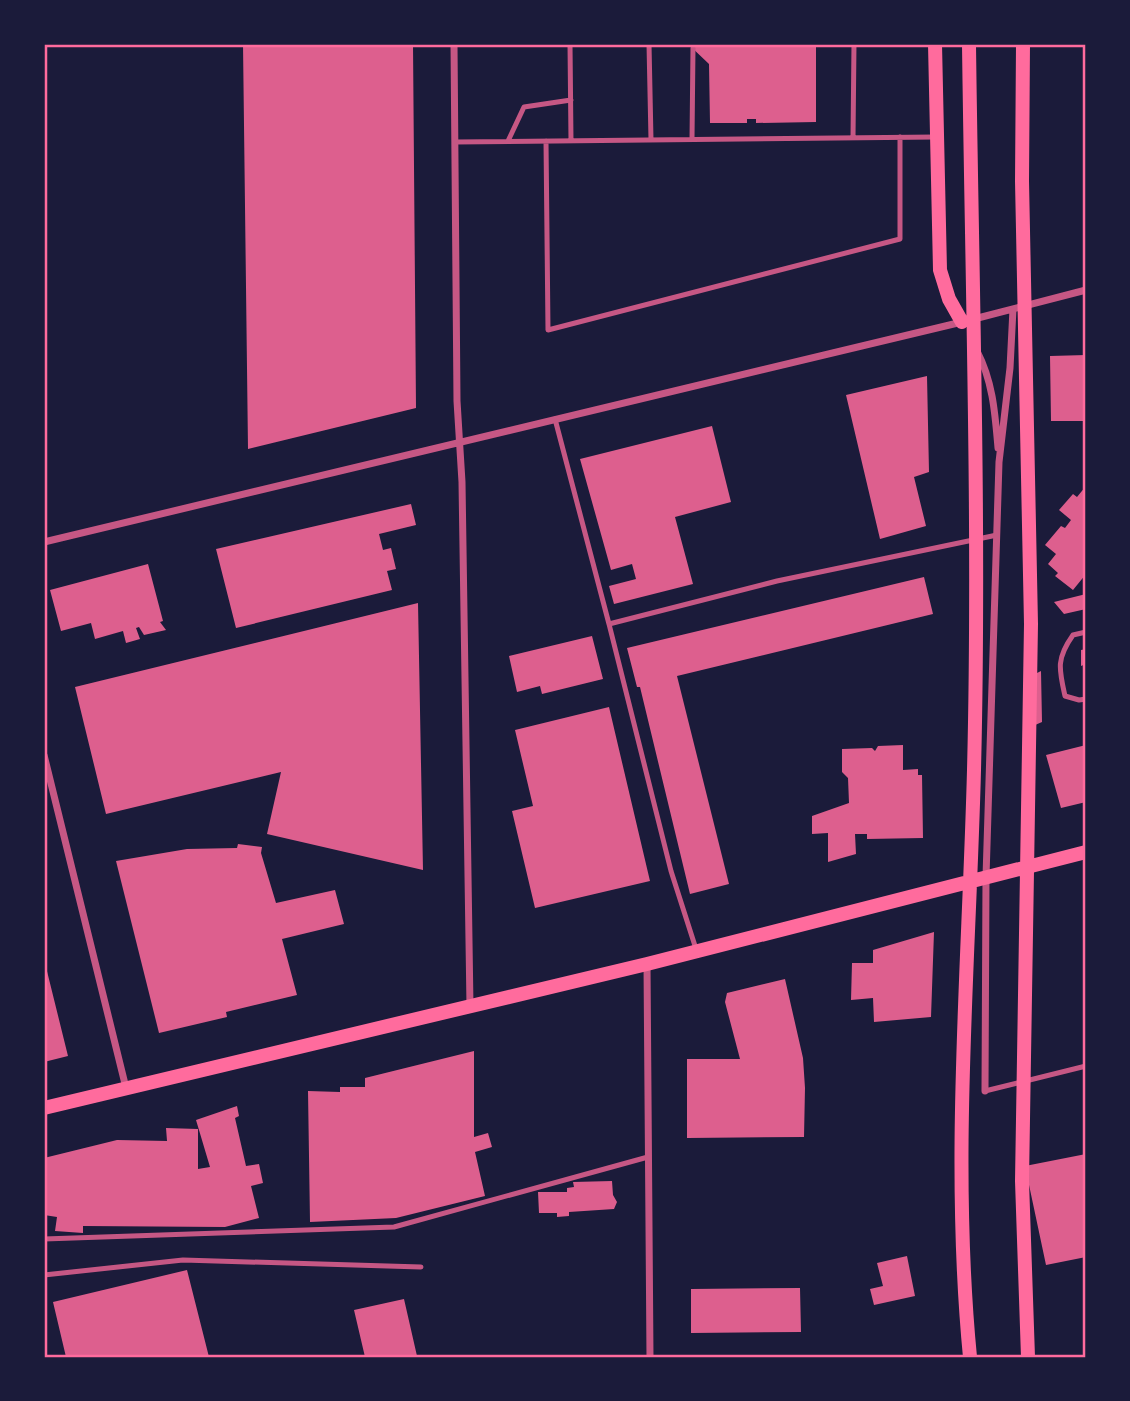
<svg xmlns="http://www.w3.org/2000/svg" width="1130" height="1401" viewBox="0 0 1130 1401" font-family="Raleway,sans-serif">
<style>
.building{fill:#dd5f8e}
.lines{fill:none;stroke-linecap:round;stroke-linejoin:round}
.service{stroke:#c65784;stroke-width:5}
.minor{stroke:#c65784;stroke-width:7}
.secondary{stroke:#ff6b9d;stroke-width:14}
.neatline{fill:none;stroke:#ff6b9d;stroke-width:2.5}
</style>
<rect width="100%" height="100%" fill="#1b1b3a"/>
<path class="building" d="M243 44H413L416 408 248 449Z
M688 44H816V122L756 123V119H747V123H710L709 64Z
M1086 355V421H1051L1050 356Z
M927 376 929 472 914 477 926 526 880 539 846 395Z
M712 426 731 502 675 517 693 584 614 604 609 586 636 579 632 564 611 570 580 459Z
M1086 486V574L1073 590 1055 576 1058 573 1048 564 1056 554 1045 545 1061 526 1065 528 1071 520 1059 510 1073 494 1077 497Z
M411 504 416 525 379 534 383 550 391 548 396 569 387 571 392 590 236 628 216 549Z
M148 564 163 621 160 622 166 630 144 635 139 627 136 628 140 639 126 643 123 631 95 639 91 623 61 631 50 590Z
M924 577 933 614 677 676 729 884 690 894 640 687H637L627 648Z
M1086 594V609L1064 614 1054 602Z
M418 603 423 870 267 834 281 772 106 814 75 687Z
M592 636 603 679 542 694 540 686 517 692 509 656Z
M1086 649V664L1081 666V650Z
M1041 671 1042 722 1026 729 1025 679Z
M609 707 650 881 535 908 512 811 533 806 515 730Z
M903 745V770L918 769V775H922L923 838 867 839V834H855L856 854 828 862V833L812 834V816L849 803 848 778 842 772V749L872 748 875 751 878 746Z
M1086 745V802L1061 808 1046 755Z
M238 844 262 847 261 853 276 903 335 890 344 924 282 939 297 995 226 1012 227 1017 159 1033 116 861 187 849 237 848Z
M934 932 931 1017 874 1022 873 998 851 1000 852 963H873V950Z
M44 959 68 1056 44 1062Z
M785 979 803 1058 805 1088 804 1137 687 1138V1059H740L725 1002 727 993Z
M474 1051V1137L488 1133 492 1147 475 1152 485 1196 396 1218 310 1222 308 1091 340 1092V1087H365V1078Z
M237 1106 239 1116 235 1118 246 1166 259 1164 263 1183 251 1186 259 1218 225 1227 83 1226V1233L55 1231 57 1217 44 1215V1158L117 1140 167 1141 166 1128 198 1129V1169L210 1167 196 1120Z
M1086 1154V1257L1046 1265 1025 1166Z
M612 1181 613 1195 617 1202 614 1209 569 1212V1216L557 1217V1213H539L538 1192H567V1188L574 1187 573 1182Z
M907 1256 915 1296 874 1305 870 1289 883 1286 877 1263Z
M187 1270 209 1357H66L53 1302Z
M800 1288 801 1332 691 1333V1289Z
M404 1299 417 1356 365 1357 354 1310Z"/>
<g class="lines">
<path class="service" d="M570 44 571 141
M649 44 651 140
M853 138 854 44
M692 139 693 48
M508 141 524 107 571 100
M546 141 548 330 900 239V137
M455 142 935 137
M555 419 609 624
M1086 632 1073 635C1056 659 1059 669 1065 696L1079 700 1086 699
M696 949 671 871 609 624 777 581 997 535
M985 1091 1086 1066
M44 1239 394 1227 648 1157
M44 1275 183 1260 421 1267"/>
<path class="minor" d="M454 44 457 401 462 482 470 1006
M974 319 1086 290
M977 351C993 382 995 413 998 448
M44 542 962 322
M44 755 126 1088
M647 964 650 1357
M985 1091 986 877 999 462 1010 368 1013 309"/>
<path class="secondary" d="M935 44 940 270 949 299 962 322
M969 44C972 285 980 529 974 770 969 966 951 1162 970 1357
M1023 44 1022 181 1031 624 1022 1181 1028 1357
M44 1108 647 964 1086 852"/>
</g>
<rect width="1130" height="1401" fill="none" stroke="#1b1b3a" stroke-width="91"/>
<rect x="46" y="46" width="1038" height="1310" class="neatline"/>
</svg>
